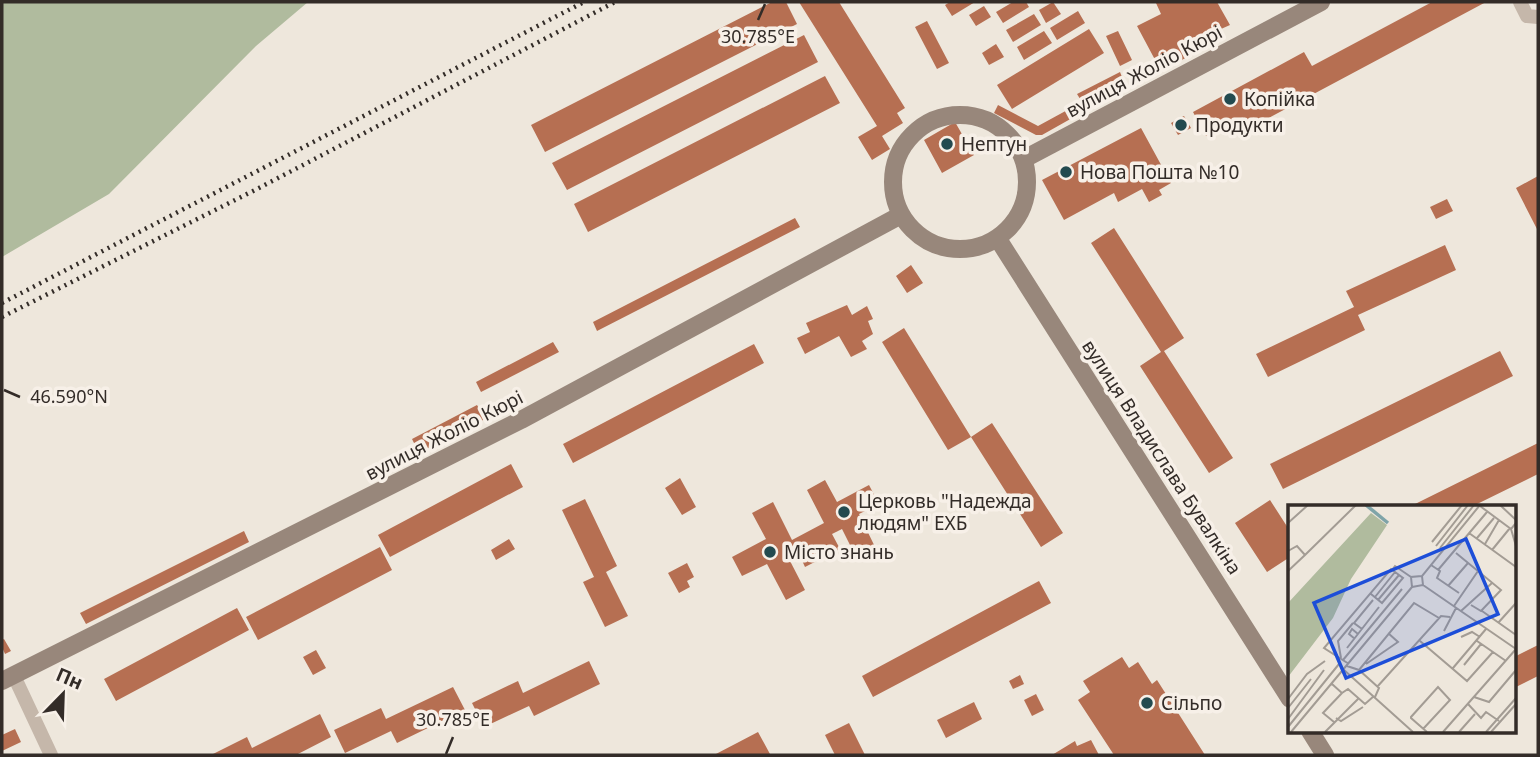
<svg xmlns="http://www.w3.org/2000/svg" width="1540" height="757" viewBox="0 0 1540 757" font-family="'Noto Sans',sans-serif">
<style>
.green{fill:#b0bb9e}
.building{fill:#b66f52}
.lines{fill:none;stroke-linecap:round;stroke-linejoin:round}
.street{stroke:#c5b7aa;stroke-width:14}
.secondary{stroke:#98877b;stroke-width:18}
.rail{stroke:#332c28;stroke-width:4.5;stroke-dasharray:2 5;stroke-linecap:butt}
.ticks{fill:none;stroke:#332c28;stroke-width:2.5}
.poi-dot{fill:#234a4f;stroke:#f7f0e8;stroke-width:2.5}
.labels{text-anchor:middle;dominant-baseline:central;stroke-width:7;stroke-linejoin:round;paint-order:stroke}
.street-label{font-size:19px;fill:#332c28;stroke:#f7f0e8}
.poi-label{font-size:19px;fill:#332c28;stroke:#f7f0e8;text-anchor:start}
.inset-river{fill:none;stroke:#7fa4a8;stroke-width:3.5}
.inset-road{fill:none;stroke:#a39c94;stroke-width:2}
.view{fill:#1d4ed8;fill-opacity:0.15;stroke:#1d4ed8;stroke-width:3.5}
.inset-edge{fill:none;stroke:#332c28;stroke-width:3.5}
.ticks-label{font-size:18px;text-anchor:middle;fill:#332c28;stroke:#f7f0e8;stroke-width:7;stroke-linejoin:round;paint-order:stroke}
</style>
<rect width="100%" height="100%" fill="#eee7dc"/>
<path class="green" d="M2 2H308L256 46 109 194 2 257Z"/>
<path class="building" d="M772 2H786L797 24 545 152 531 125Z
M799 2H839L905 108 897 113 903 123 882 136 890 149 872 160 858 137 877 126Z
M950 2H975L952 16 945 5Z
M1013 2H1026L1029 7 1003 23 996 12Z
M1053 2 1061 14 1046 23 1039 10Z
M1157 2H1217L1230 25 1221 29 1225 37 1161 71 1137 26 1161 14 1156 3Z
M1432 2H1486L1235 136 1229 125 1206 136 1193 112 1304 52 1312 66Z
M984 6 991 17 976 26 969 15Z
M1078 11 1085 23 1057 40 1050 28Z
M1034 14 1041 25 1013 42 1006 30Z
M927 21 949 63 937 69 915 27Z
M1089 29 1104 53 1012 109 997 85Z
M1044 31 1052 43 1024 60 1017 47Z
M1118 31 1132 60 1120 66 1106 36Z
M804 35 818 62 567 190 552 163Z
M996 44 1004 57 989 65 982 53Z
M1120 72 1124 82 1093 98 1097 104 1042 135H1036L994 113 998 105 1038 126 1082 102 1077 94Z
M825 76 840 103 588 232 574 204Z
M1184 116 1191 128 1178 135 1171 123Z
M955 122 974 155 942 173 924 140Z
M1141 128 1171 183 1159 190 1162 195 1149 202 1142 189 1118 202 1114 193 1064 220 1042 180Z
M1538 176V231L1516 188Z
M1447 199 1453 211 1436 219 1430 207Z
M795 218 800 227 597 331 593 322Z
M1114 228 1184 338 1164 351 1233 458 1209 473 1140 366 1161 352 1091 243Z
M1445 245 1456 270 1358 315 1365 330 1268 377 1256 354 1354 307 1346 291Z
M911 265 923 283 907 293 896 276Z
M847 305 852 315 867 306 873 319 868 321 873 334 862 341 867 349 851 357 839 336 805 354 797 338 810 332 806 323Z
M904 328 971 437 992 423 1063 533 1041 547 971 437 948 450 882 342Z
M553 342 559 352 481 392 476 382Z
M754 344 764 363 573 463 563 444Z
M1500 351 1513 376 1283 489 1270 464Z
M477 405 485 419 419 453 412 439Z
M1538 443V474L1471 507H1409Z
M511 464 523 487 390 557 378 535Z
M680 478 696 507 682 515 665 488Z
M825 480 837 502 869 485 879 504 859 514 877 551 858 561 842 529 832 534 840 549 805 567 799 554 789 559 805 590 786 600 767 564 742 576 732 557 766 539 752 513 773 502 792 540 824 523 807 490Z
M585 499 617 566 606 572 628 616 605 627 583 582 594 577 562 510Z
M1270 500 1290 531V557L1267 572 1235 523Z
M244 531 249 542 86 624 80 613Z
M509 539 515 549 496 560 491 550Z
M380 547 392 570 258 640 246 617Z
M687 563 694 577 687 581 690 587 679 593 668 573Z
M1039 581 1051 603 873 697 862 676Z
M237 608 249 630 116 701 104 679Z
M4 639 11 651 5 654 2 647V640Z
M1538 645V676L1514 688V657Z
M316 650 326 668 313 675 303 657Z
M1122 657 1129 668 1138 662 1152 684 1157 680 1205 755H1114L1078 700 1090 692 1083 681Z
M589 661 600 684 534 716 529 706 484 727 472 703 518 681 523 693Z
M1020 675 1024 684 1013 689 1009 681Z
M453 687 465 710 397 743 391 731 345 753 334 730 381 708 386 719Z
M1036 694 1044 710 1032 716 1024 700Z
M974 702 982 719 946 738 937 720Z
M320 714 331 737 296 755H211L247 737 252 748Z
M849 723 865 755H835L825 735Z
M15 729 21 742 2 751V735Z
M758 732 770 754 714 755 737 743Z
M1091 740 1099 755H1052L1075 741 1077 746Z"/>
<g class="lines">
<path class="street" d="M1520 2 1527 16 1538 17
M14 676 51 755"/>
<path class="secondary" d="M893 182a67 67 0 1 1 134 0a67 67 0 1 1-134 0Z
M1024 159 1321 2
M998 239 1290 699
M2 681 521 420 901 215
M1310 731 1325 755"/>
<path class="rail" d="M2 303 584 2
M2 317 259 188 615 2"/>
</g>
<path class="ticks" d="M758 20 765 4M4 390 20 397M446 754 453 737"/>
<g class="poi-dot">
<circle cx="1230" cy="99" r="7"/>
<circle cx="1181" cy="125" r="7"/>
<circle cx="947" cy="144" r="7"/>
<circle cx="1066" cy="172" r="7"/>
<circle cx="844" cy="512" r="7"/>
<circle cx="770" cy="552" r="7"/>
<circle cx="1147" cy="703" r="7"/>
</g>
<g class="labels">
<g class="street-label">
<text transform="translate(1144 71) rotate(-28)">вулиця Жоліо Кюрі</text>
<text transform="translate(444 435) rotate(-27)">вулиця Жоліо Кюрі</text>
<text transform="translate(1162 457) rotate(57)">вулиця Владислава Бувалкіна</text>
</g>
<g class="poi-label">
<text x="1244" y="99">Копійка</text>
<text x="1195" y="125">Продукти</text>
<text x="961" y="144">Нептун</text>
<text x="1080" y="172">Нова Пошта №10</text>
<text x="858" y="501">Церковь "Надежда<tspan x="858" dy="22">людям" ЕХБ</tspan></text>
<text x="784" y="552">Місто знань</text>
<text x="1161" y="703">Сільпо</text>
</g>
</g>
<g transform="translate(1288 505)">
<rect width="228" height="228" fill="#eee7dc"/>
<path d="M83 8 99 20 63 74 45 113 0 172V98Z" fill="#b0bb9e"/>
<path class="inset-river" d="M78 0 100 18"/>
<path class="inset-road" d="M212 0 228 15M192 1 223 24M0 18 20 0M228 18 223 24 228 41M181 28 228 62M189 33 206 13M144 37 174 0M197 39 211 15M148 41 180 0M152 43 186 0M204 45 222 23M0 46 9 41 17 50 68 0M168 48 213 85 193 106 183 100M143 60 152 66 149 73 171 88M104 65 107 61 123 72M150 65 199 7M0 66 17 50M134 71 123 72 124 82 135 80 134 71 192 0M135 80 228 144M160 81 180 58M87 92 107 67M90 95 111 70M166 101 190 66M173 106 204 78M194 106 228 130M210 118 228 98M74 124 66 118 85 95M156 126 168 103M173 132 184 127 192 132M67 134 61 129 64 124 70 129M132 136 179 176 205 147M189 136 218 156M59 143 91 102M53 153 50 136 65 118M55 155 114 84M61 159 36 143 103 64 115 73 94 98 83 89M78 159 110 137 100 128M176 160 193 139M59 161 71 165 91 183 87 192M165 163 198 124M56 165 125 227M71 165 126 98 151 113M44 179 54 188 35 208 46 217M89 182 153 111 162 112M54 188 60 184 77 199 86 191M186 192 201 197 228 165M0 194 19 169 37 156M180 199 193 213 198 207 211 216M0 203 23 174M48 213 53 216 75 202M0 214 36 165M0 222 51 159M135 224 162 195 150 182 123 212V213L139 227M3 227 124 82M37 227 70 194M155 227 228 144M171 227 187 209M198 227 228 193M203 227 228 199"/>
<path class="view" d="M178 34 210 109 58 173 26 98Z"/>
<rect width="228" height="228" class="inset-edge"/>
</g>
<g class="ticks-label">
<text x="758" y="43">30.785°E</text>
<text x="69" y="403">46.590°N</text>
<text x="453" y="726">30.785°E</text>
</g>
<rect width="1540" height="757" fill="none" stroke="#332c28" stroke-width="7"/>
<g transform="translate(63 694) rotate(23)" stroke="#f7f0e8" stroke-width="5" paint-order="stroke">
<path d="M0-5L12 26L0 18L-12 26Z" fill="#332c28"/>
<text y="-10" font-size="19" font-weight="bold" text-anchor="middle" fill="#332c28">Пн</text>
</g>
</svg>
